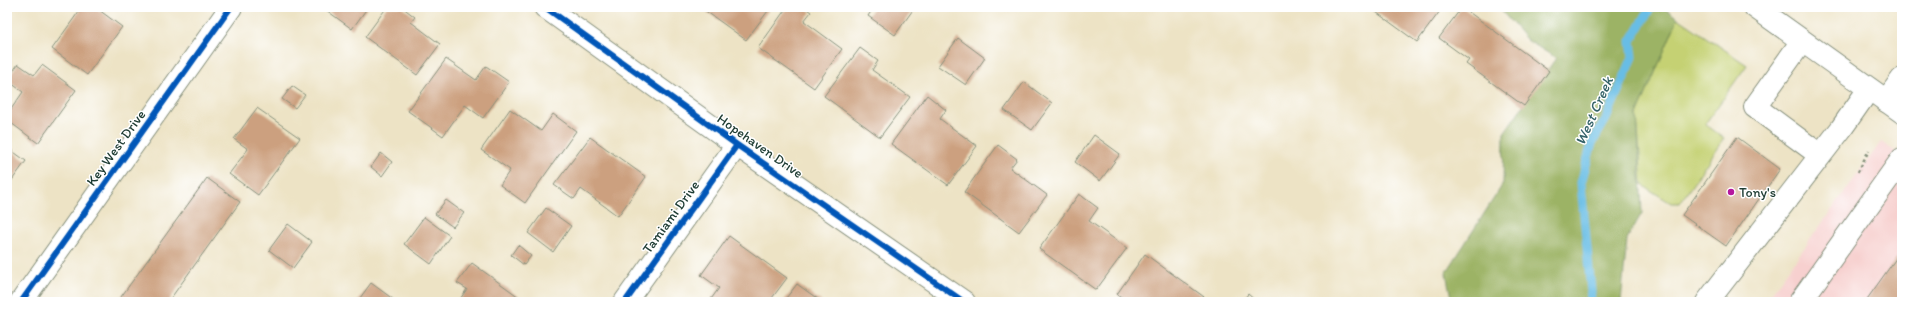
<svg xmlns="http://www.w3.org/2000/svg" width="1909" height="309" viewBox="0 0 1909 309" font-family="Itim,sans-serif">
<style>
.built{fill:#f7d0cf}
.green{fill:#c5d173;stroke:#728754}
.forest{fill:#9cb365;stroke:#5e784c}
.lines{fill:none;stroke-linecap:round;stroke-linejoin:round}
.stream{stroke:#68bde5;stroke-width:9}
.building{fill:#cca07f}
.minor-casing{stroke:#86907c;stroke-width:24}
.major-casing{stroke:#86907c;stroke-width:24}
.path{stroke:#86907c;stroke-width:2.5;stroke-dasharray:3 3;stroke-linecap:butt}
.minor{stroke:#fff;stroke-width:22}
.major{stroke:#fff;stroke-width:22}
.cycleway-casing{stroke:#fff;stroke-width:8}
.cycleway{stroke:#0057b8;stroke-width:6}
.poi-dot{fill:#b5179e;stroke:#fff;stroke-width:1.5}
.labels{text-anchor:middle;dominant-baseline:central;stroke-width:3;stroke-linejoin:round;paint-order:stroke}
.street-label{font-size:14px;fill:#1f3d34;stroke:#fff}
.poi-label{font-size:14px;fill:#1f3d34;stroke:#fff;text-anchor:start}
.water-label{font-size:15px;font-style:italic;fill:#356369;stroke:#fff}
</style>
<rect width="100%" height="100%" fill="#fff"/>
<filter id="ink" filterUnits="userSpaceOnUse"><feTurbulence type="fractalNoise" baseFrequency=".025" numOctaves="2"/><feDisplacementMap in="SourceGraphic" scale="8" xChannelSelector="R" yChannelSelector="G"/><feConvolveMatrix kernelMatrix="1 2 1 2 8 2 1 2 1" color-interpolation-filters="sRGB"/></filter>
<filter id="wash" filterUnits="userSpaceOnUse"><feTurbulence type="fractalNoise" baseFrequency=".012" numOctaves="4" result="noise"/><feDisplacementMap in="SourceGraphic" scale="16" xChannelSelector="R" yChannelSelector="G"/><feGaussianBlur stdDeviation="0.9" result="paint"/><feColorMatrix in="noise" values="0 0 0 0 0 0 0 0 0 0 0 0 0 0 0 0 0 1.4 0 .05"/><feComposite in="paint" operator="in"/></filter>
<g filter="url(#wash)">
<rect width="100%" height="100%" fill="#ede3c5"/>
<path class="built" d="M1881 142 1902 156V302H1765Z"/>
<path class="green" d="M1678 18 1747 65 1705 124 1724 138 1680 203H1671L1642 185 1637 115Z"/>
<path class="forest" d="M1498 7H1662L1678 18 1637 115 1642 213 1627 239 1621 302H1452L1446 273 1503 184 1504 133 1556 58 1527 40Z"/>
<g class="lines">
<path class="stream" d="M1590 302 1591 291 1581 183 1592 143 1606 119 1633 57 1631 41 1650 9"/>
</g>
<g id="blocks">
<path class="building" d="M82 7H95L122 27 87 75 52 49Z
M322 7H368L352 29Z
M387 7H402L415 17 411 22 440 44 417 75 365 37Z
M700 7H771L746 40Z
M787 7H804L811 12 804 21 842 49 814 88 758 48Z
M874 7H915L895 35 868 16Z
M1369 7H1443L1417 42Z
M1462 7 1549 71 1524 106 1466 64 1469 60 1439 38Z
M958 38 985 58 966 85 938 66Z
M860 48 878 61 872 70 910 97 880 137 824 96Z
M446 59 476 80 486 66 509 82 483 118 465 105 443 136 408 111Z
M18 64 34 75 42 65 76 90 38 143 7 120V115L23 92 7 80Z
M1024 82 1052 103 1032 130 1004 110Z
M292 86 305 95 295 108 282 99Z
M927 95 946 110 940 119 977 146 948 185 891 144Z
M257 108 300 138 258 195 229 174 248 149 234 139Z
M510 109 541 131 553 114 576 131 525 203 500 185 510 170 481 150Z
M1094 135 1120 154 1100 181 1075 162Z
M590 137 646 177 618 216 581 189 574 199 554 185Z
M1737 137 1780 169 1726 246 1682 215Z
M998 145 1017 159 1010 168 1047 195 1019 232 964 192Z
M7 147 26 161 7 187Z
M381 153 392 162 382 176 371 167Z
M207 178 240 202 168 302 118 301Z
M1079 194 1098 208 1089 221 1127 248 1096 290 1039 249Z
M446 200 464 213 453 227 435 214Z
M546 208 571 226 553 252 528 233Z
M424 217 450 236 431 264 404 244Z
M288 224 312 242 293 268 269 250Z
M729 236 787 278 769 302H709L719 288 701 275Z
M518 245 531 256 524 265 511 255Z
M1902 250V302H1865Z
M1145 254 1211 302H1128L1117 294Z
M472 263 519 297 515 302H458L467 289 457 283Z
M371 283 397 302H357Z
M797 284 822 302H783Z
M1248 294 1257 302H1242Z"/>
</g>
</g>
<g filter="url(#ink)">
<use href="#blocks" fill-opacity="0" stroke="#86907c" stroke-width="1"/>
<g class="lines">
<g class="minor-casing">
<path id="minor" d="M545 7 737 145 964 302
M1802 41 1755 107 1820 155
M1886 101 1902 79
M21 302 231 7
M625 302 737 145
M1707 302 1841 129 1869 89
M1800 302 1902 159"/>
</g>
<g class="major-casing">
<path id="major" d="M1755 7 1902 112"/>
</g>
<path class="path" d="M1858 172 1869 150"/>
<use href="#minor" class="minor"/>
<use href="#major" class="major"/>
<g class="cycleway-casing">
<path id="cycleway" d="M545 7 737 145 964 302
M21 302 231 7
M625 302 737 145"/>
</g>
<use href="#cycleway" class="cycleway"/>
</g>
</g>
<circle class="poi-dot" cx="1731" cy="192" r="4"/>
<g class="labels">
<g class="street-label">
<text transform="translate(760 146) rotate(35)">Hopehaven Drive</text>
<text transform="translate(116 148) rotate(-54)">Key West Drive</text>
<text transform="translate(671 217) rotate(-54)">Tamiami Drive</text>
</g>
<g class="poi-label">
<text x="1739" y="192">Tony's</text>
</g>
<g class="water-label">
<text transform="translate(1594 111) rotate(-66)">West Creek</text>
</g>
</g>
<rect width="1909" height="309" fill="none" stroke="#fff" stroke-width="24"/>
</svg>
